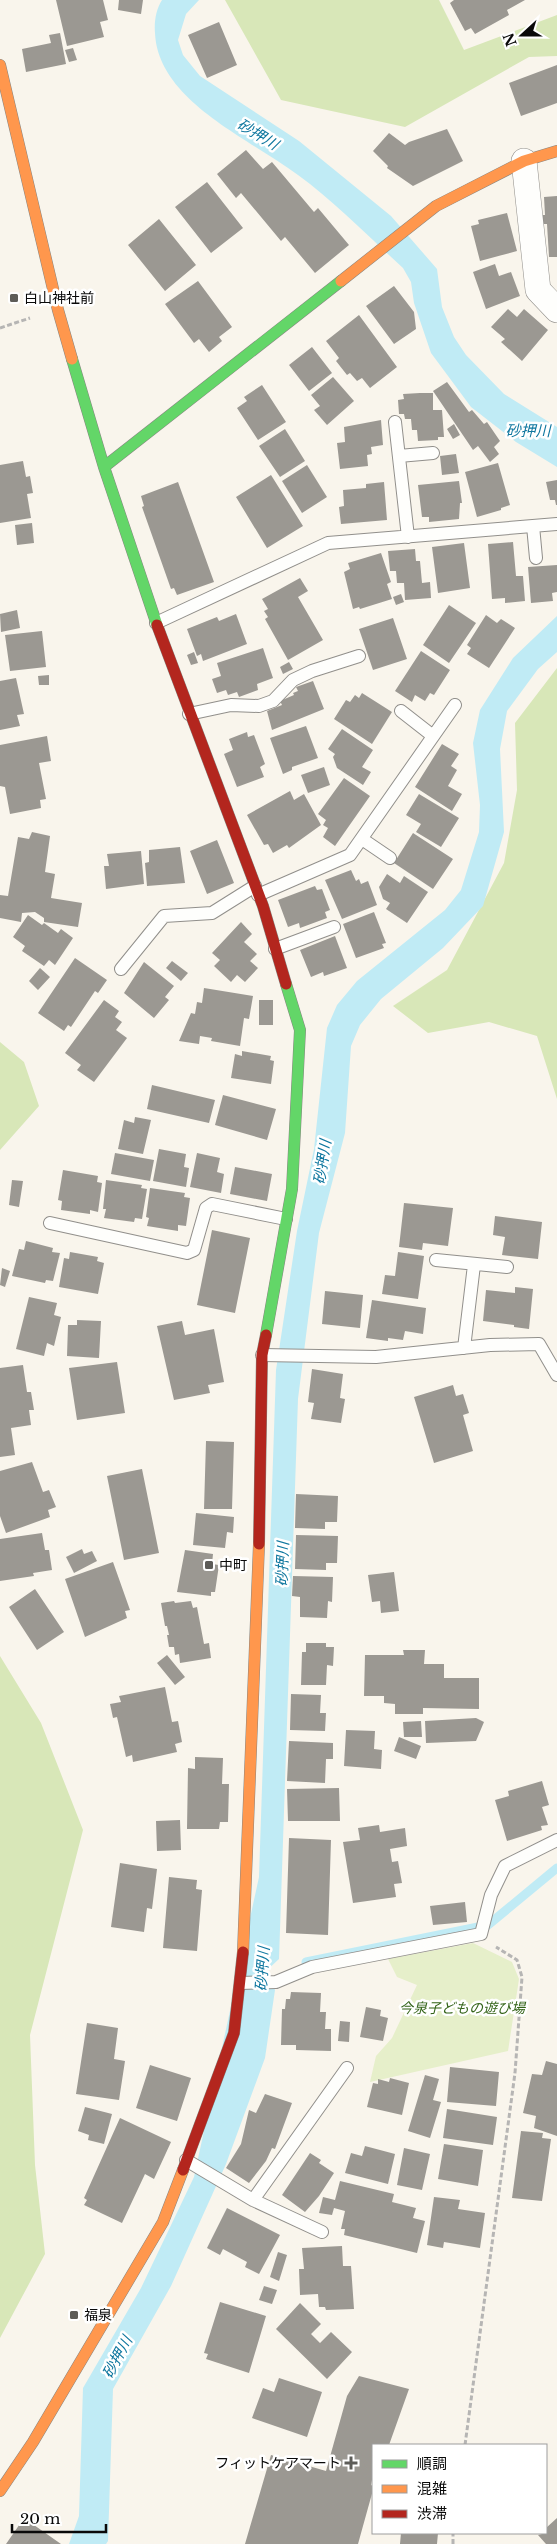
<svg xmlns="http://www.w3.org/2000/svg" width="557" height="2544" viewBox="0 0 557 2544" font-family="'Libre Baskerville','Noto Sans JP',serif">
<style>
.green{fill:#e6efca}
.forest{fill:#d8e7b8}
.water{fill:#c0ebf5}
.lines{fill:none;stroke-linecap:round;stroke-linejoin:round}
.stream{stroke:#c0ebf5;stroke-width:9}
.building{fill:#9b9892}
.lane-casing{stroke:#918f8b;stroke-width:14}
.street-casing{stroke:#918f8b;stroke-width:26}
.fast-casing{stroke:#888682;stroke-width:12}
.slow-casing{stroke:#888682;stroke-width:12}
.jam-casing{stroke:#888682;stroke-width:12}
.path{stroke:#b6b5b4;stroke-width:3;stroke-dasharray:5 2.5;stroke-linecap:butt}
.lane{stroke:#fefefc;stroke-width:12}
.street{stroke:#fefefc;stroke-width:25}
.fast{stroke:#63d668;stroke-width:11}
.slow{stroke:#ff974d;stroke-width:11}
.jam{stroke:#b3261e;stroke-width:11}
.poi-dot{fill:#5d5c58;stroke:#fff;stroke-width:2}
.labels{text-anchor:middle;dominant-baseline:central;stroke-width:5;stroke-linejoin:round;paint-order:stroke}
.poi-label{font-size:14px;fill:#090909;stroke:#fff;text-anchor:start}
.park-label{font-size:14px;font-style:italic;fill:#336318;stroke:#fff}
.water-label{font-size:15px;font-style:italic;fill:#0f779f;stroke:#fff}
</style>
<rect width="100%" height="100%" fill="#f9f5ec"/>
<path class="green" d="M473 1943 512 1962 519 1979 508 2051 370 2082 376 2056 392 2038 417 1985 397 1977 388 1959Z"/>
<path class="forest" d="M225 0H439L464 50 557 15V56L529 57 405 127 281 100Z
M557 668V1099L537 1036 489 1022 428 1033 393 1006 447 970 504 863 517 790 515 723Z
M0 1042 24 1062 39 1106 0 1150Z
M0 1656 41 1723 83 1830 30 2035 35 2165 45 2254 0 2338Z"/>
<path class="water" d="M162 0H199L186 14 178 40 183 55 200 76 299 141 391 216 437 269 442 307 454 337 466 355 504 394 557 427V467L516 442 471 407 431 353 414 303 411 282 403 268C369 237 335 202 298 175 249 138 158 101 155 33 154 22 156 9 162 0Z
M557 616V652L538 669 507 711 500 749 504 832 483 906 443 948 381 999 360 1025 351 1046 345 1133 319 1233 298 1399 279 1959 265 1972 275 1990 265 2058 226 2164 171 2286 113 2389 108 2541 106 2544H69L79 2516 83 2388 141 2288 194 2177 259 1877 276 1370 297 1231 314 1149 327 1028 337 1005 357 981 445 910 461 890 479 832 480 805 473 743 480 710 513 658Z"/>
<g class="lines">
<path class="stream" d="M306 1962 488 1925 557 1868"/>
</g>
<path class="building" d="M56 0H103L108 20 100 22 104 37 67 46Z
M119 0H143L141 14 118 10Z
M454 0H525L507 10 509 15 475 34 471 28 465 31 450 3Z
M219 22 237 65 207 78 188 35Z
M60 33 66 64 26 72 22 49 51 43 49 35Z
M73 48 77 60 69 62 65 50Z
M557 65V103L521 116 509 83Z
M447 129 463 161 413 186 387 168 388 166 373 151 389 133 405 145 409 142Z
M246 150 263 169 272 162 314 212 318 208 349 245 315 273 285 237 281 241 241 193 236 198 217 174Z
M207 182 243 228 211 253 175 207Z
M557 196V257H549L547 224H542V215H545L544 197Z
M507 213 517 251 480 261 471 226 479 224 478 220Z
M159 219 196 265 165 291 128 245Z
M495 264 499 276 511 272 520 296 486 309 473 272Z
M198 281 232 327 219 337 222 341 209 352 199 339 194 343 165 304Z
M394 286 414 312 416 329 394 344 366 306Z
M508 309 517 317 524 309 548 330 522 361 501 342 505 339 491 327Z
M359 315 397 367 370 388 362 378 357 381 350 373 347 375 336 361 339 358 326 341Z
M312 347 332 373 309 391 289 365Z
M333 377 354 401 327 425 314 410 320 406 311 395Z
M447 382 469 412 472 410 484 424 487 422 500 441 494 447 499 454 490 462 478 446 473 450 433 391Z
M262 385 286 422 258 440 237 408 247 401 244 397Z
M420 393H433V410H442L444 437H438V440L418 441 417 430H412L411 419H405L404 414H399L398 400 404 399 403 394Z
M381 420 383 445 371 447 372 454 367 455 368 466 340 469 337 443 345 442 344 427Z
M454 424 460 435 453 439 447 429Z
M285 429 305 461 280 477 259 446Z
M456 454 459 473 442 475 440 456Z
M23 461 26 477 30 476 33 493 27 494 31 518 0 523V465Z
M498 463 510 505 501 508V510L477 517 465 472Z
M307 465 327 497 302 513 282 481Z
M271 475 303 526 267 548 236 497Z
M557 480V505H556L555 500H550L546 482Z
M459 481 462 503H460L459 519 429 522V517H422L418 485Z
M178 482 214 582 177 595 174 588 171 589 142 507 144 506 141 496Z
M384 482 387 520 341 524 339 507 344 506 343 490 366 488V484Z
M32 523 34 543 17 545 15 525Z
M513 542 516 576H523L525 601 505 603V598L492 599 488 544Z
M464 543 470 588 438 593 432 547Z
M415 549 416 561H420L422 583 430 582 431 598 405 600 404 583H397L396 571H390L388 551Z
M381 553 391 582 387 584 392 599 360 609 359 607 353 609 344 572 350 569 348 563Z
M557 565V592L552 593 553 601 531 603 528 567Z
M300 578 308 591 298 597 323 640 288 660 265 619 268 617 264 611 268 609 262 599Z
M401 594 404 602 396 605 393 597Z
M449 605 476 623 449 663 423 645Z
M17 610 20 628 1 632 0 614Z
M236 614 247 644 203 661 201 654 197 656 187 629 217 617 219 621Z
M486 615 497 623 501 619 515 628 489 668 467 654 471 648 467 645Z
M393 618 407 659 373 670 359 629Z
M42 631 46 667 10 671 5 635Z
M263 648 273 678 257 684 258 690 239 697 237 692 228 695 226 690 217 693 212 679 221 676 217 663Z
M421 651 450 670 434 695 430 693 425 701 415 695 412 702 395 691Z
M194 652 198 663 191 665 187 655Z
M289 662 293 669 283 674 280 667Z
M49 675V685H39L38 676Z
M16 678 24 714 17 715 20 726 0 730V681Z
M313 681 324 709 272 730 267 711 282 705 280 701 294 695 293 693 298 691 296 687Z
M362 693 392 712 372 744 334 719 346 700 350 702 355 695 359 698Z
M306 726 318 758 292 767V770L283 774 270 738Z
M342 729 373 750 362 767 371 772 363 785 337 768 333 757 335 754 328 749Z
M247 732 248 737 254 735 265 764 260 767 264 777 237 787 224 754 233 750 229 739Z
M47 736 51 761 39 763 46 799 40 800 41 808 10 814 5 787 0 786V745Z
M442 744 459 754 451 766 457 770 448 786 462 794 452 811 415 787Z
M324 767 330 785 308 793 301 775Z
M344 778 370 796 335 846 323 837 328 828 323 825 326 820 318 814Z
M290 791 294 800 304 794 321 825 289 848 287 845 273 853 268 844 264 845 247 815Z
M419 794 459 818 441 847 416 832 421 824 406 815Z
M32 832 50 836 45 872 55 874 51 898 82 903 78 927 44 922V918L35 912 22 913 21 922 0 918V895L8 896 18 837 29 839Z
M413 833 453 859 433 889 394 863Z
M217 840 234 883 207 894 190 851Z
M180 847 185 883 147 886 145 863 149 862V850Z
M141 851 144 884 106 889 104 866H109L107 854Z
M351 870 356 881 359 879 361 884 368 881 377 905 342 919 325 880Z
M387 874 400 883 404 876 428 892 407 923 386 909 390 903 383 899 379 887Z
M315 886 317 890 322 889 330 910 325 912 327 918 300 928 299 923 288 927 278 900Z
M374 912 386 943 382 944 384 948 356 958 343 924Z
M28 915 42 925 44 923 58 933 61 929 73 938 55 965 49 960 44 966 22 951 25 946 13 937Z
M241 922 252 934 244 942 257 954 250 961 258 968 245 982 237 975 231 982 214 966 220 960 212 953Z
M335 936 347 968 324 976 323 972 311 977 300 950Z
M75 958 107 980 98 993 95 991 71 1027 68 1025 64 1031 38 1013Z
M172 961 188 973 181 981 166 968Z
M144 962 174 986 165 997 169 1000 154 1018 124 993Z
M40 968 50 977 38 990 29 981Z
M204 988 253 996 249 1019 244 1018 240 1046 211 1041 212 1038 200 1036 199 1044 179 1041 191 1013 195 1014 197 1002 202 1003Z
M104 1000 119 1011 115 1017 122 1022 116 1030 127 1038 94 1082 77 1070 81 1065 65 1053Z
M259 1000H273V1025H259Z
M242 1051 271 1056 270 1060 274 1061 271 1084 231 1078 235 1054 242 1056Z
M152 1085 215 1100 209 1123 147 1109Z
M223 1095 276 1109 267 1140 215 1125Z
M135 1117 151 1120 143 1154 118 1149 124 1120 134 1123Z
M159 1149 186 1154 184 1167 189 1168 186 1187 153 1181Z
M115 1153 154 1160 150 1181 111 1174Z
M197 1153 220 1158 217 1172 224 1174 221 1193 190 1187Z
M235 1167 272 1174 267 1201 230 1194Z
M63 1170 98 1176 97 1182 102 1183 98 1212 90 1210V1214L61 1210 62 1201 58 1200Z
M12 1180 23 1181 19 1207 9 1205Z
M106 1180 142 1185 141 1188 147 1189 142 1219 135 1218 134 1222 104 1218 106 1209H103Z
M150 1188 185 1193 184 1197 190 1198 186 1226 178 1225V1231L147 1226 149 1218 146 1217Z
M404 1203 453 1208 448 1246 423 1243 422 1250 399 1247Z
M495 1216 542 1222 538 1259 502 1255 505 1237 493 1235Z
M212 1230 250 1238 235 1313 197 1305Z
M26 1241 53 1248 52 1252 60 1253 53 1281 46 1280 45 1283 12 1276 19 1249 24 1250Z
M70 1252 98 1257 97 1261 104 1263 98 1294 59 1287 64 1258 69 1259Z
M398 1252 424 1256 418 1299 382 1294 385 1275 395 1276Z
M2 1268 10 1271 5 1287 0 1285Z
M515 1287 533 1289 529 1329 514 1327V1325L483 1321 486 1290 515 1293Z
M325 1291 363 1295 360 1328 322 1324Z
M29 1297 57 1303 54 1315 61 1317 54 1346 47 1343 44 1356 16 1349Z
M372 1300 426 1308 423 1334 405 1331 403 1340 388 1338V1341L366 1338Z
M77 1320 101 1321 99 1358 67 1356 68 1325H77Z
M182 1321 185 1335 214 1329 224 1382 208 1385 210 1393 174 1400 157 1326Z
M117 1362 125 1413 77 1420 69 1368Z
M23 1365 27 1392H31L34 1410H29L31 1425 11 1428 15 1455 0 1457V1368Z
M312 1369 343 1374 340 1398 345 1399 341 1423 311 1419 314 1403 308 1402Z
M453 1385 456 1396 463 1394 469 1413 463 1415 473 1451 434 1463 414 1397Z
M206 1441 234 1442 232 1509H204Z
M32 1462 43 1492 49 1490 56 1507 48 1510 50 1517 6 1533 0 1516V1471Z
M142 1469 159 1553 124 1560 107 1476Z
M296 1494 338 1496 337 1522H325V1529L295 1528Z
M196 1513 234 1517 233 1533 227 1532 225 1548 193 1545Z
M42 1533 45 1550H49L52 1570 33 1573 34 1576 0 1581V1539Z
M296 1535 338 1536 337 1563H326V1570L295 1569Z
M82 1549 84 1554 92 1551 97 1561 74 1573 66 1557Z
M185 1550 213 1554 212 1564 219 1565 215 1592H211V1596L177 1592Z
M113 1562 130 1610 125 1611 127 1618 85 1637 65 1579Z
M394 1572 399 1611 381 1613 380 1601 372 1602 368 1575Z
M293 1576 333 1577 332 1602 328 1601 327 1618 300 1617V1597L292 1596Z
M35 1589 64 1632 37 1650 9 1607Z
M174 1601 175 1603 191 1601 193 1608 197 1607 204 1644 209 1643 211 1658 180 1663 179 1654 175 1655 174 1647H169L167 1635H169L167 1626H165L161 1603Z
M306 1643H326V1647H334L333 1666 327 1665 326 1685H301L302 1652H306Z
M403 1650H425L424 1664H444V1678H479V1709L423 1708V1714H395V1704L384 1703V1696H364L365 1655H404Z
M167 1655 185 1677 175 1685 157 1663Z
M165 1687 172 1722 178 1721 182 1742 175 1744 177 1752 133 1762 132 1755 126 1757 117 1717 113 1718 110 1704 121 1702 119 1696Z
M291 1694 321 1695 320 1713H326L325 1731 290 1730Z
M476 1718 484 1722 476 1741 426 1743 425 1721Z
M421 1721 422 1737H404L403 1722Z
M346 1730 375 1731 374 1749 382 1750 381 1769 344 1766Z
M399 1737 421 1746 416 1759 394 1751Z
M289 1741 333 1743V1759H326L325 1783 287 1781Z
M195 1757 223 1758 222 1784H229L228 1822H220L219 1829H187L188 1768 195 1769Z
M542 1781 549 1805 542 1807 548 1825 541 1826 542 1830 507 1841 495 1800 509 1796 508 1791Z
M339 1788 340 1821H288L287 1789Z
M180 1820 181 1850 157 1851 156 1821Z
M379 1825 380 1832 405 1828 407 1846 390 1849 392 1862 398 1861 402 1883 394 1884 396 1897 353 1903 343 1842 360 1840 358 1828Z
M289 1838 331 1840 328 1935 286 1933Z
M120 1863 157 1869 152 1909 147 1908 144 1932 111 1927Z
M169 1877 197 1880 196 1889 202 1890 197 1951 163 1948Z
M465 1902 467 1922 433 1925 430 1906Z
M291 1992 321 1993 320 2012H326L325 2029H331V2051L296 2050V2045H281L282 2009H285L286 1999H290Z
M366 2007 381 2010 380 2016 388 2018 383 2041 360 2037Z
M340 2021 350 2022 349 2042 338 2041Z
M87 2023 118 2028 114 2059 125 2061 119 2100 76 2094Z
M546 2061 557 2064V2136L534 2128 536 2116 523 2113 532 2074 542 2075Z
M150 2065 191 2078 177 2121 136 2108Z
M450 2067 499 2072 496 2106 447 2102Z
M425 2075 439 2079 433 2100 441 2102 430 2138 408 2131Z
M390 2078 409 2083 402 2115 367 2107 373 2083 378 2084V2079L389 2082Z
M265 2094 292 2103 275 2149 272 2148 266 2161 249 2183 226 2168 241 2144 249 2110 256 2113Z
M85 2107 112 2114 104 2144 88 2140 89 2135 78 2131Z
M447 2109 497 2117 493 2145 443 2138Z
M120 2118 171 2142 154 2179 145 2174 122 2223 84 2205 87 2200 84 2198Z
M521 2131 543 2133 542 2138 551 2139 542 2201 512 2198Z
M444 2144 483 2150 478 2186 438 2179Z
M365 2146 395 2154 388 2184 345 2173 351 2153 362 2156Z
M404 2148 430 2154 422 2190 397 2185Z
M310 2153 321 2160 319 2163 334 2173 319 2196 305 2212 282 2195Z
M340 2181 394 2194 392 2202 416 2208 413 2218 425 2221 417 2253 344 2235 345 2229H341L345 2211 334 2208 332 2215 319 2213 323 2197 335 2200Z
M434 2197 460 2200 458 2209 485 2213 480 2248 444 2242 443 2248 427 2245Z
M227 2208 280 2235 259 2274 245 2267 247 2262 223 2249 220 2255 207 2248Z
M342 2246 343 2266H351L354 2309 326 2310 325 2307H319L318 2294 300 2295 299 2269H304L302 2248Z
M278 2252 287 2255 279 2281 270 2277Z
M264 2286 277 2290 272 2304 259 2300Z
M220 2302 266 2316 249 2373 206 2359 208 2354 204 2353Z
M300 2303 321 2324 311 2334 320 2343 331 2332 352 2352 327 2379 276 2329Z
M359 2376 409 2389 389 2445H373V2475L371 2485 373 2486V2490L358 2544H245L271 2455 326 2471 347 2396Z
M279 2378 322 2392 307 2437 252 2418 263 2388 274 2392Z
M24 2518 61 2544H6Z
M557 2518V2544H546L538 2535 546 2533V2528Z
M401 2533H438L437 2544H400Z"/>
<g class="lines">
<g class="lane-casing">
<path id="lane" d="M395 422 408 537
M399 456 433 453
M533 526 536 558
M156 623 328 543 557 524
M401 711 433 736
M189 714 231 705 259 706 273 701 293 680 312 671 359 656
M362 839 390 858
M258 895 350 855 455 705
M275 949 334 927
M121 969 164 916 212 913 255 886
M50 1223 187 1253 194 1250 206 1208 212 1204 286 1219
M436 1260 507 1267
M464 1348 474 1265
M262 1355 376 1357 490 1345 539 1344 557 1375
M241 1983 276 1982 312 1967 481 1934 491 1895 505 1866 557 1840
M186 2160 253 2200 322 2232
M253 2200 347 2068"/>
</g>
<g class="street-casing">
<path id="street" d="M524 161 538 290 557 310"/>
</g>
<g class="fast-casing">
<path id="fast" d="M72 359 104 467 157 625
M104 467 341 281
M266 1335 292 1189 300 1030 286 984"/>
</g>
<g class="slow-casing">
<path id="slow" d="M0 65 58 310 72 359
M341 281 436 206 524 161 557 151
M243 1952 259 1544
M0 2491 33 2442 163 2222 183 2170"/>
</g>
<g class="jam-casing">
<path id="jam" d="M157 625 263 906 286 984
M259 1544 262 1355 266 1335
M183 2170 234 2033 243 1952"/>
</g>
<path class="path" d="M0 328 30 318
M465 2445 515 2073 522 1977 517 1960 496 1947
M453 2544V2533"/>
<use href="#lane" class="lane"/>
<use href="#street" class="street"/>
<use href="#fast" class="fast"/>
<use href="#slow" class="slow"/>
<use href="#jam" class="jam"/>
</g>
<g class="poi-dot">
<rect x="9" y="293" width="10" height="10" rx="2.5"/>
<rect x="204" y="1560" width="10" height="10" rx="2.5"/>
<rect x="69" y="2310" width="10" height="10" rx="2.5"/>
<path d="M348.5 2455.5h5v5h5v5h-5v5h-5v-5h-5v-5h5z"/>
</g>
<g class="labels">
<g class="poi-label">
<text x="24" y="298">白山神社前</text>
<text x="219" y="1565">中町</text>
<text x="84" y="2315">福泉</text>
<text x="341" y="2463" text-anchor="end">フィットケアマート</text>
</g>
<g class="park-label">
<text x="462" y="2008">今泉子どもの遊び場</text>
</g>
<g class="water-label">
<text transform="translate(258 134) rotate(31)">砂押川</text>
<text x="528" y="430">砂押川</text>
<text transform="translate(322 1162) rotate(-81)">砂押川</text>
<text transform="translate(282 1564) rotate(-88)">砂押川</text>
<text transform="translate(262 1969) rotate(-86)">砂押川</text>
<text transform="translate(117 2357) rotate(-62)">砂押川</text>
</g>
</g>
<rect x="372" y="2444" width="175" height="90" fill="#ffffff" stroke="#9d9d9d"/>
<rect x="382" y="2460" width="25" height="8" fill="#63d668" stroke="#9d9d9d"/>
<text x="417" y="2469" font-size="15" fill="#090909">順調</text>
<rect x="382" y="2485" width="25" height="8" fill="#ff974d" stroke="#9d9d9d"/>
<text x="417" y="2494" font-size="15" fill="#090909">混雑</text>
<rect x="382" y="2510" width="25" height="8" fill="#b3261e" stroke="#9d9d9d"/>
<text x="417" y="2519" font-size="15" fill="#090909">渋滞</text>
<g transform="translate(522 35) rotate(249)" stroke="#ffffff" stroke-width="4" paint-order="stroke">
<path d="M0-4L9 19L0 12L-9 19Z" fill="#090909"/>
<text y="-8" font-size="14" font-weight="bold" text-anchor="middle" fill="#090909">N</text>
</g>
<path d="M12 2524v8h94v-8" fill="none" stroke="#090909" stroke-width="2.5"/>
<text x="20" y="2524" font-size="15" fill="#090909" stroke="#ffffff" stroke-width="4" paint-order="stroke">20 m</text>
</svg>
